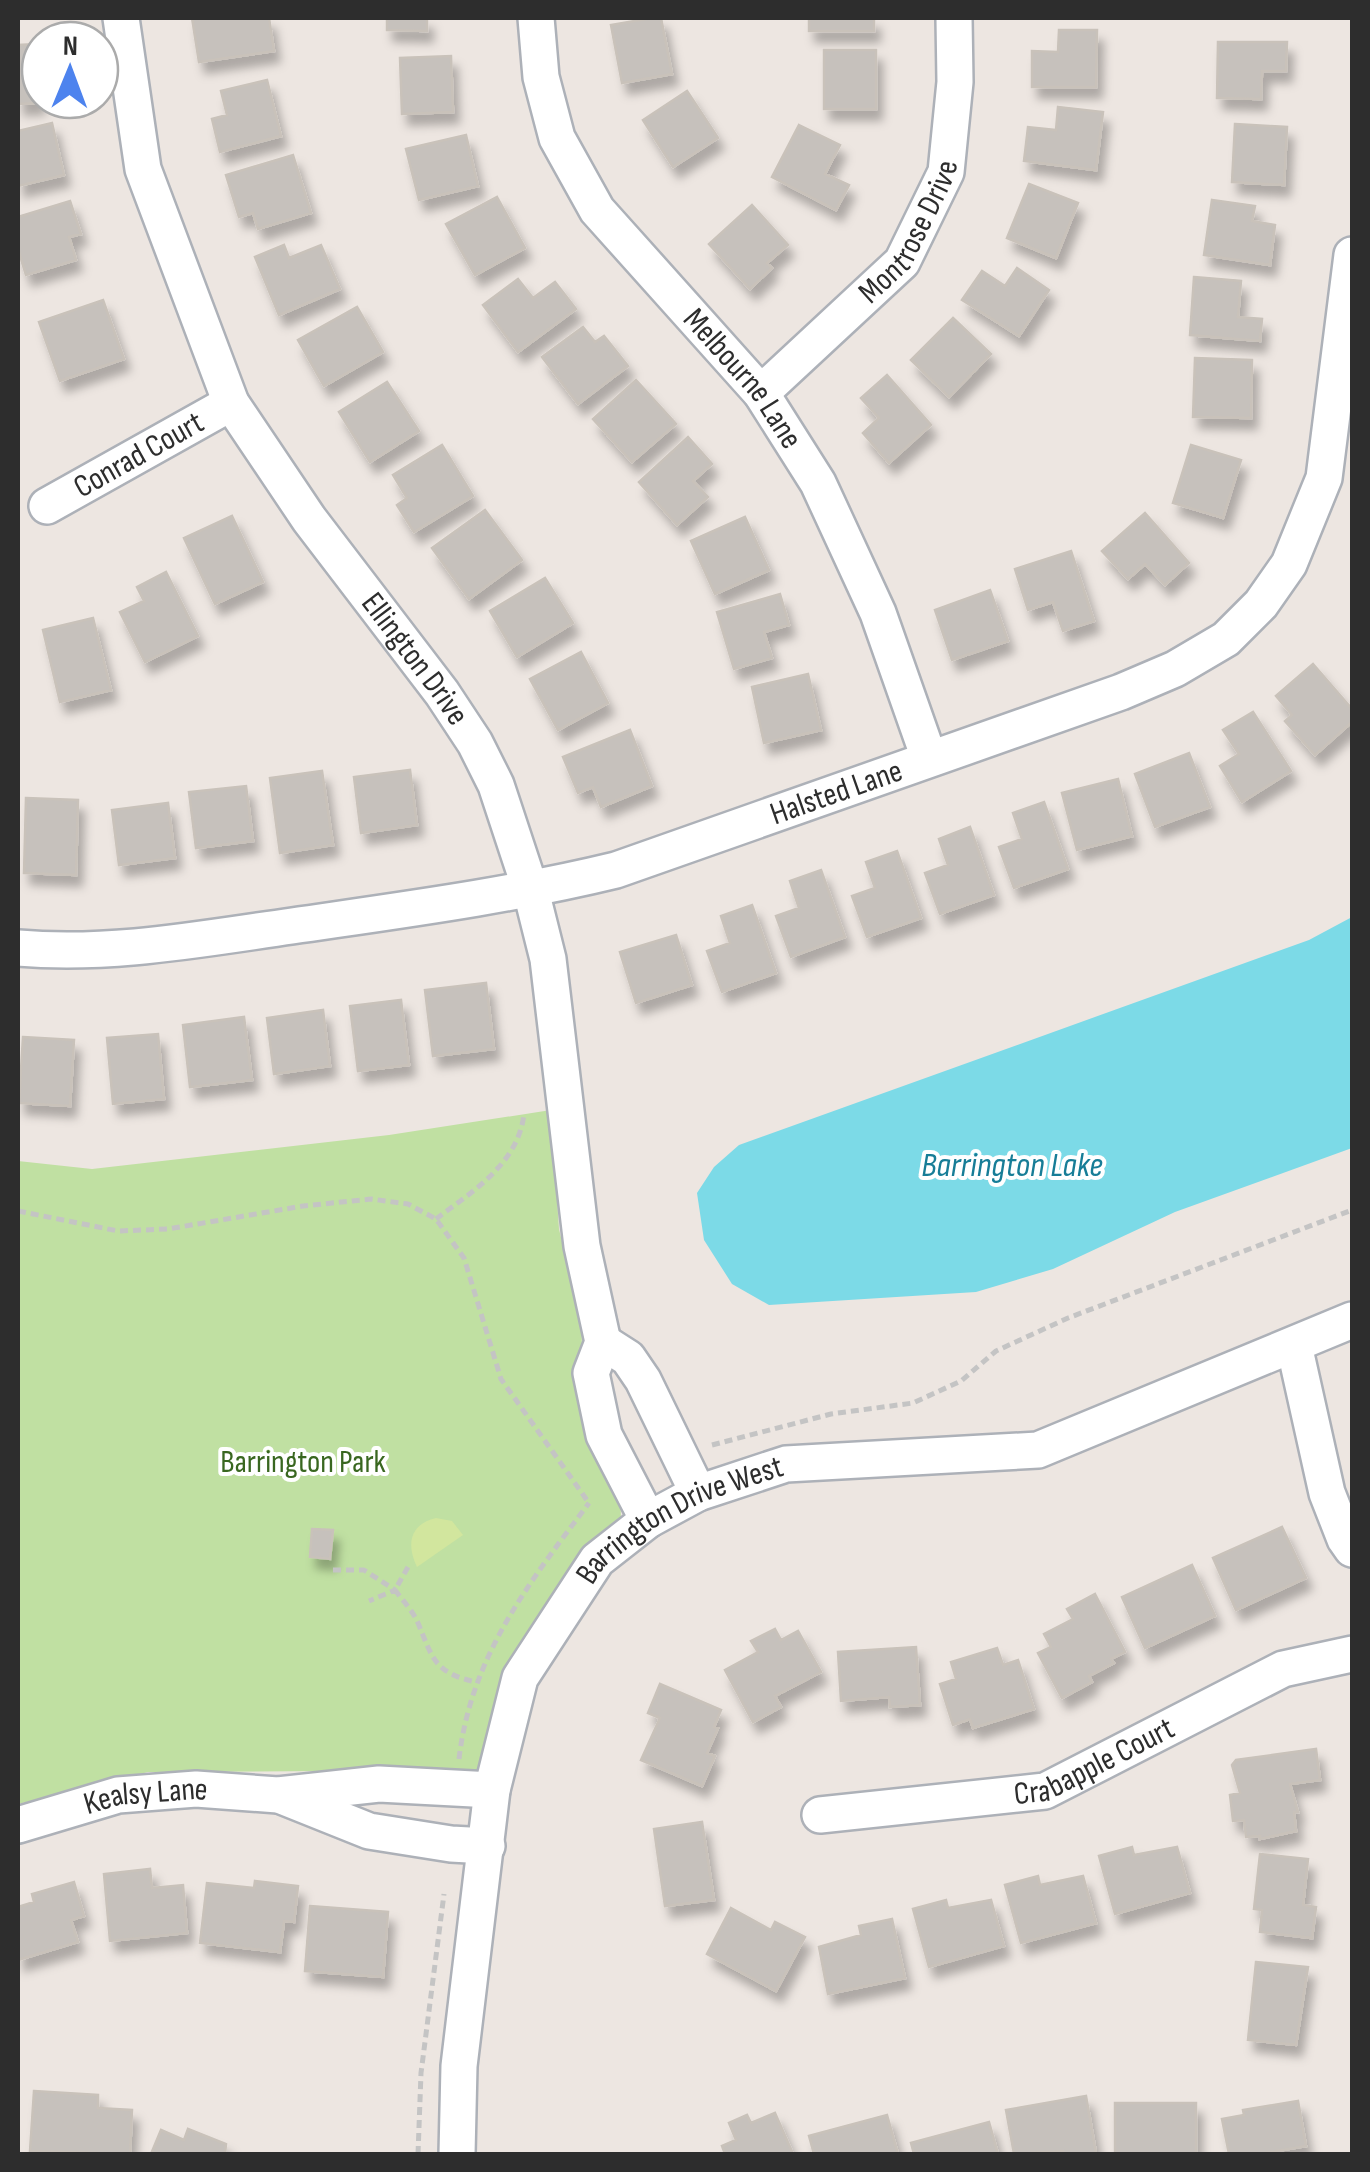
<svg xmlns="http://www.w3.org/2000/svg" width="1370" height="2172" viewBox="0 0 1370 2172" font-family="'Sofia Sans Condensed',sans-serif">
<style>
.green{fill:#c0e0a2}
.pitch{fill:#d2e69e}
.water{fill:#7cdae7}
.building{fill:#c6c1bc;stroke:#c9c2ba;stroke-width:2.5;filter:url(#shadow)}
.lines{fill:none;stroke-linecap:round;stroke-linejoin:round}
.street-casing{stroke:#adb1b8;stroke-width:40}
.path{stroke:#c4c4c4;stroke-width:5;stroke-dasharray:8 5;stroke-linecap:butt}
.street{stroke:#fff;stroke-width:35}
.labels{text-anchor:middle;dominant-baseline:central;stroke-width:8;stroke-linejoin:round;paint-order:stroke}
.street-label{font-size:32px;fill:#2d2d2d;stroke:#fff}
.park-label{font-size:32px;fill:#396720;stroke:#fff}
.water-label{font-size:35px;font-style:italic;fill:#177d97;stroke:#fff}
</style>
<defs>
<filter id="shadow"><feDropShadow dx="6" dy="11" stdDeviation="5" flood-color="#0004"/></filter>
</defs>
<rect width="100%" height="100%" fill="#ede6e1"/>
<path class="green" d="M551 1110 559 1229 582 1327 581 1396 620 1485 621 1520 491 1762 462 1782 329 1771 148 1772 18 1804V1161L92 1169 389 1135Z"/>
<path class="pitch" d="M436 1518 452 1521 463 1535 417 1567C406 1544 410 1524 436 1518Z"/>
<path class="water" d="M1352 917V1148L1175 1212 1053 1269 976 1292 769 1305 732 1284 704 1240 697 1193 714 1167 739 1145 1309 940Z"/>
<path class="building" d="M192 18H269L274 51 199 62Z
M387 18H427V31L387 30Z
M652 18H661L672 74 622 83 611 25Z
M809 18H874V31H809Z
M1059 30H1097L1096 87H1032V51L1058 52Z
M1218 42H1287L1286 71H1262L1261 99 1217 98Z
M37 44 39 103 18 104V45Z
M824 50H876V109H824Z
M451 56 453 112 402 114 400 58Z
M267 80 281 136 220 152 212 119 227 115 221 91Z
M687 91 718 138 673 167 643 120Z
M1058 107 1103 112 1096 170 1024 161 1028 127 1056 130Z
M52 123 64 175 18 186V131Z
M1235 124 1287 127 1284 185 1232 182Z
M799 125 840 145 825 174 849 185 836 210 772 177Z
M466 135 478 186 419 200 406 149Z
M293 155 311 213 258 229 253 213 239 217 226 175Z
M1029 184 1078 203 1056 258 1007 238Z
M497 197 525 248 475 275 446 224Z
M1212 200 1255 206 1252 221 1275 225 1270 265 1204 255Z
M70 201 81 234 69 237 76 260 26 275 18 249V217Z
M752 205 788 245 767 263 772 268 750 289 709 244Z
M284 245 289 258 321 245 340 289 279 315 255 257Z
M1017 268 1049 290 1019 336 962 300 982 271 1005 286Z
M1194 277 1241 281 1238 317 1262 319 1260 341 1190 335Z
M518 279 533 298 555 282 576 309 518 352 483 305Z
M103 300 124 359 60 381 39 322Z
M357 307 383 352 324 386 298 340Z
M953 318 991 354 949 397 911 360Z
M583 327 595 342 604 336 628 366 578 404 542 357Z
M1195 358 1252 360 1251 418 1193 417Z
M887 375 931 425 889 463 863 433 879 418 861 398Z
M636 380 676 424 632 462 593 419Z
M387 382 419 431 370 462 339 412Z
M688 437 712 464 693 481 708 497 677 525 639 482Z
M442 445 473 496 414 532 397 505 407 498 393 475Z
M1191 445 1241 460 1223 518 1173 503Z
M485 510 522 560 469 599 432 548Z
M1145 513 1189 563 1165 585 1145 564 1128 579 1102 551Z
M232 516 263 582 215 604 184 538Z
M745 517 769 570 715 594 691 541Z
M1071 551 1094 621 1063 631 1053 602 1028 610 1015 569Z
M166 572 198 636 145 662 120 612 144 601 137 587Z
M545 578 573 623 517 657 490 611Z
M990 590 1008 641 952 660 935 610Z
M780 594 789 625 764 632 772 658 734 669 717 612Z
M93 618 111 690 60 702 43 630Z
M581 652 608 703 558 730 530 679Z
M1313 664 1352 709V722L1315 755 1285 721 1292 715 1276 696Z
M808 674 821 730 764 743 752 687Z
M1253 712 1291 771 1242 802 1220 766 1239 754 1223 730Z
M630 730 652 786 601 807 593 787 578 793 563 757Z
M1189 753 1210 807 1155 827 1135 774Z
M410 770 417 825 361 833 354 777Z
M322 771 333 845 280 853 270 778Z
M1118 779 1132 836 1077 850 1062 793Z
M246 786 253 841 196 848 189 792Z
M26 798 78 800 76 875 24 873Z
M1044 802 1068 869 1014 888 999 847 1022 839 1013 813Z
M168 803 175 858 119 865 112 810Z
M970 827 994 895 940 914 925 873 948 865 939 839Z
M897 851 921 918 867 937 852 896 875 888 866 862Z
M821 870 845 937 791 957 776 916 799 908 790 881Z
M752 905 776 973 722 992 707 951 730 943 721 916Z
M676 935 692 985 636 1003 620 952Z
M486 983 494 1049 433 1056 425 990Z
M401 1000 409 1065 358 1071 350 1006Z
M323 1010 330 1066 274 1074 267 1018Z
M244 1017 252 1080 190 1087 183 1025Z
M158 1034 164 1099 113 1104 107 1038Z
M23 1037 74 1040 70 1106 19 1103Z
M1282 1527 1306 1578 1236 1610 1213 1558Z
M312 1529 333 1530 330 1559 310 1557Z
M1192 1565 1215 1616 1145 1648 1122 1597Z
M1095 1594 1125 1652 1111 1659 1114 1663 1089 1676 1092 1682 1062 1698 1038 1653 1051 1647 1044 1634 1073 1619 1067 1609Z
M775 1629 781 1640 798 1631 821 1672 775 1696 781 1707 753 1722 725 1670 758 1652 751 1641Z
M916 1647 920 1705 890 1707 889 1697 841 1701 838 1652Z
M997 1648 1003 1665 1018 1660 1034 1709 973 1728 970 1719 953 1725 940 1684 956 1679 951 1662Z
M660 1684 721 1710 714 1727 718 1728 707 1753 715 1756 702 1786 641 1760 660 1718 648 1713Z
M1316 1749 1320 1780 1290 1784 1298 1812H1294L1296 1831 1260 1839V1836L1246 1837 1244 1820 1233 1821 1230 1795 1240 1793 1232 1765 1236 1760Z
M702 1822 714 1900 665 1906 654 1829Z
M1132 1847 1134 1855 1177 1847 1190 1893 1115 1914 1099 1856Z
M1260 1854 1308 1859 1303 1905 1316 1907 1312 1938 1260 1932 1262 1910 1254 1909Z
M150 1869 152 1888 183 1885 187 1933 110 1941 104 1874Z
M1038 1876 1040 1885 1083 1876 1096 1923 1021 1943 1005 1885Z
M255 1881 298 1886 294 1922 284 1921 280 1952 200 1943 207 1883 254 1888Z
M74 1882 84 1916 71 1920 78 1942 18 1960V1907L34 1902 32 1894Z
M946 1900 948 1908 991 1900 1004 1946 929 1967 913 1909Z
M310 1906 388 1912 383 1977 305 1971Z
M731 1908 771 1930 775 1922 805 1937 776 1991 707 1954Z
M892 1919 905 1978 828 1994 819 1947 861 1935 859 1926Z
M1256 1962 1308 1967 1296 2045 1248 2040Z
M34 2091 98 2095V2108L132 2110 130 2154 30 2151Z
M1086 2096 1096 2153 1063 2154V2151L1014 2154 1006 2110Z
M1298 2101 1306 2146 1260 2154H1229L1222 2119 1244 2115 1243 2110Z
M1115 2103H1196V2154L1115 2153Z
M775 2113 793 2154H725L722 2146 736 2140 729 2123 747 2115 751 2123Z
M887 2115 898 2154H814L809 2136Z
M989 2122 998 2154H914L911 2143Z
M188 2129 226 2144 225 2154H151L161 2130 184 2140Z"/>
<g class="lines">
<g class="street-casing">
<g id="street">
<path id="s1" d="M121 18 143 169 231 403 309 519 442 693 475 743 496 785 531 891 548 959 582 1246 603 1342 591 1373 604 1435 648 1520"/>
<path id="s2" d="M536 18 541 77 557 138 597 210 761 393 818 483 878 613 929 758"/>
<path id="s3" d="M761 393 902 262 946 172 955 82 954 18"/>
<path id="s4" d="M47 506 231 403"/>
<path id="s5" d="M18 948C110 956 200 939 292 926 401 910 509 896 616 870L1121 692 1175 669 1226 639 1261 604 1289 564 1324 478 1352 255"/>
<path d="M603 1342 628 1358 643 1380 698 1493"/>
<path d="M1294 1345 1327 1493 1345 1539 1352 1549"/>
<path d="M284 1797 369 1831 451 1844 487 1846"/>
<path id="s6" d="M820 1815 1045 1791 1283 1669 1352 1654"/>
<path id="s7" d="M18 1825 118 1795 196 1789 278 1795 379 1784 492 1790"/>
<path id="s8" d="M457 2154 459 2066 492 1790 520 1678 597 1560 648 1520 698 1493 786 1464 1038 1450 1352 1320"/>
</g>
</g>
<path class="path" d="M18 1211 118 1231 168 1229 303 1206 371 1199 408 1204 436 1219 464 1258 501 1379 589 1503
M436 1219C473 1191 518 1164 524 1114
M712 1445 831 1414 913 1403 961 1381 996 1351 1068 1318 1352 1210
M408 1567 395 1590C403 1601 413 1611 418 1623 433 1659 434 1672 475 1682
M333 1570H364L395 1590 369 1601
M459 1759C471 1656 529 1583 589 1503
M418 2154 421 2073 444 1894"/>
<use href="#street" class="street"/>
</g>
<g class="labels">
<g class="street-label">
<text stroke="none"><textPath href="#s3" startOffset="222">Montrose Drive</textPath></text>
<text stroke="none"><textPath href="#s2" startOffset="428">Melbourne Lane</textPath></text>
<text stroke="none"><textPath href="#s4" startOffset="105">Conrad Court</textPath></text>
<text stroke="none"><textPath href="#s1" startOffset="718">Ellington Drive</textPath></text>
<text stroke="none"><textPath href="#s5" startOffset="838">Halsted Lane</textPath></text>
<text stroke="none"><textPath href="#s8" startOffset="715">Barrington Drive West</textPath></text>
<text stroke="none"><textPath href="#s6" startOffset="282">Crabapple Court</textPath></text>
<text stroke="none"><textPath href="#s7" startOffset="132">Kealsy Lane</textPath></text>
</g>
<g class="park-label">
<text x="303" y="1462">Barrington Park</text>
</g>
<g class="water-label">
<text x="1012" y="1165">Barrington Lake</text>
</g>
</g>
<rect width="1370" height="2172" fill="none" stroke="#2d2d2d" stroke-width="40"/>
<g transform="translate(70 70) rotate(1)"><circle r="48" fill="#ffffff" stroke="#ababab" stroke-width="2.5"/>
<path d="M0-8L18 38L0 25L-18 38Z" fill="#4d83ee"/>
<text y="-15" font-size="28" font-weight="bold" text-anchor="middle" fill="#2d2d2d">N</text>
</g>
</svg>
